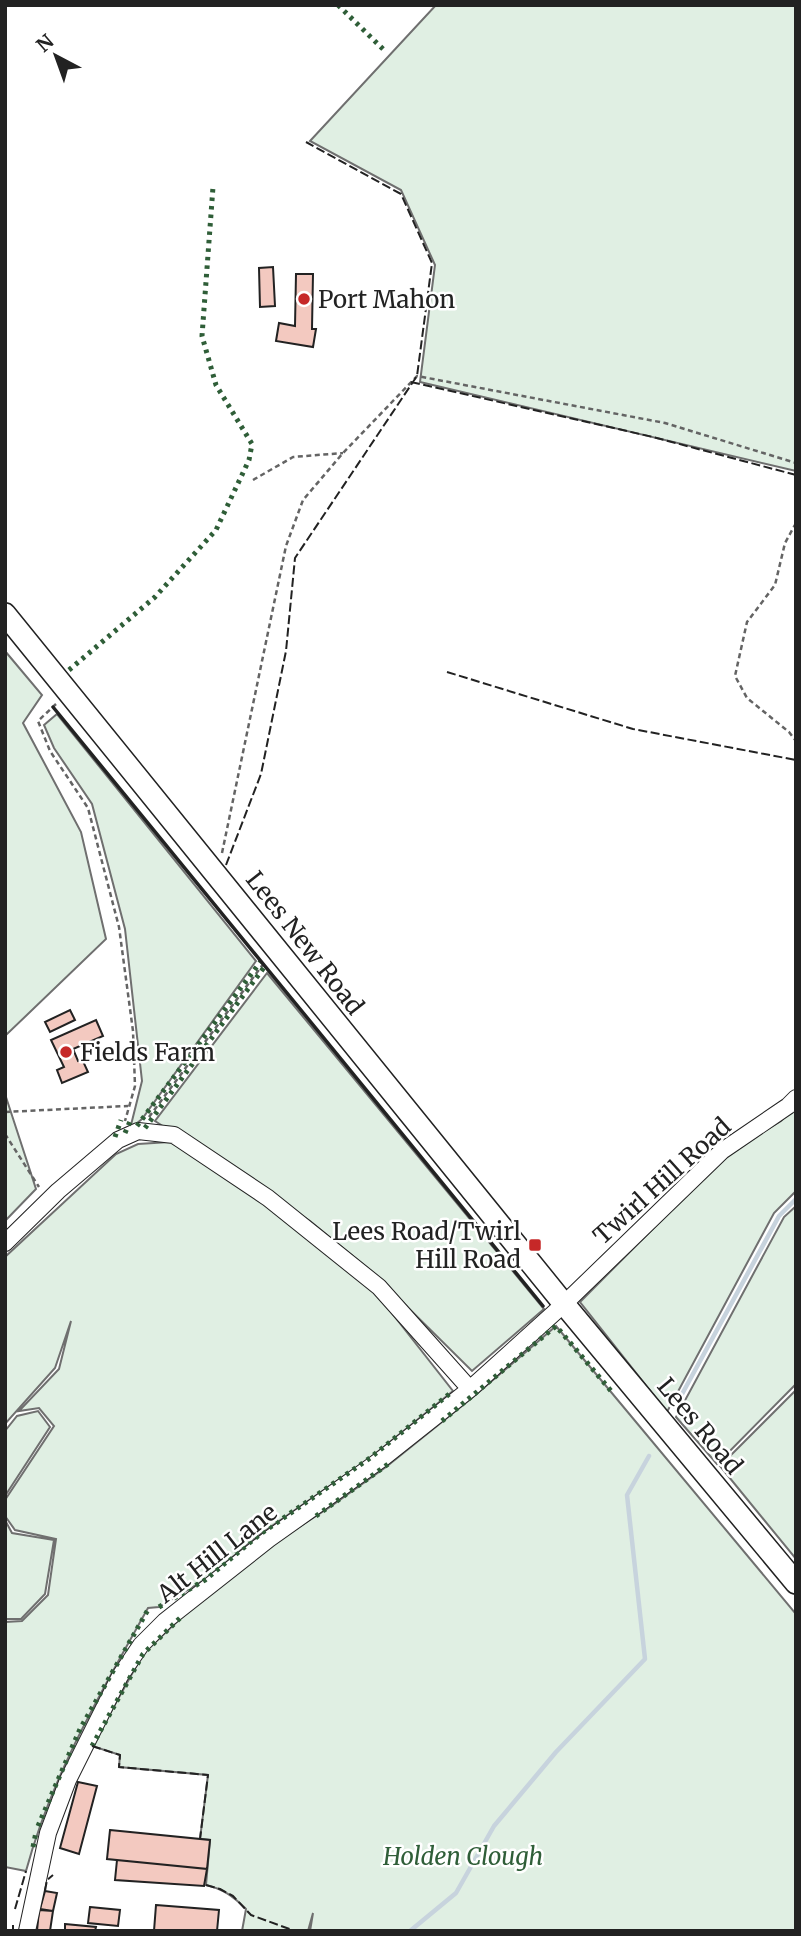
<svg xmlns="http://www.w3.org/2000/svg" width="801" height="1936" viewBox="0 0 801 1936" font-family="Merriweather,serif">
<style>
.green{fill:#e0efe3;stroke:#6f6f6f;stroke-width:2}
.lines{fill:none;stroke-linecap:round;stroke-linejoin:round}
.stream{stroke:#c7d3dd;stroke-width:4.5}
.building{fill:#f3c9c0;stroke:#222;stroke-width:2}
.minor-casing{stroke:#222;stroke-width:18}
.major-casing{stroke:#222;stroke-width:24}
.path{stroke:#646464;stroke-width:2.5;stroke-dasharray:5 3.5;stroke-linecap:butt}
.minor{stroke:#fff;stroke-width:16}
.major{stroke:#fff;stroke-width:21}
.hedge{stroke:#2f5e38;stroke-width:5;stroke-dasharray:3.5 5;stroke-linecap:butt}
.fence{stroke:#222;stroke-width:2;stroke-dasharray:9 3.5;stroke-linecap:butt}
.wall{stroke:#222;stroke-width:3.5}
.poi-dot{fill:#c62828;stroke:#fff;stroke-width:2.5}
.labels{text-anchor:middle;dominant-baseline:central;stroke-width:5;stroke-linejoin:round;paint-order:stroke}
.poi-label{font-size:24px;fill:#222;stroke:#fff;text-anchor:start}
.street-label{font-size:24px;fill:#222;stroke:#fff}
.park-label{font-size:24px;font-style:italic;fill:#2f5e38;stroke:#fff}
</style>
<rect width="100%" height="100%" fill="#fff"/>
<path class="green" d="M436 5H796V471L420 382 435 265 401 190 310 141Z
M5 651 42 695 23 723 81 832 106 939 5 1036Z
M57 714 256 961 142 1119 130 1129 142 1081 125 929 92 804 54 748 44 725Z
M267 973 544 1309 472 1371 371 1271 310 1221 155 1121Z
M5 1094 36 1189 5 1221Z
M796 1106V1191L774 1213 667 1412 580 1302 729 1152 781 1121Z
M170 1142 221 1170 334 1256 380 1298 453 1391 370 1458 259 1535 206 1579 159 1607 148 1608C100 1694 52 1775 26 1871L5 1867V1622L22 1621 48 1595 56 1539 15 1530 5 1516V1500L54 1426 39 1408 19 1411 59 1369 71 1321 55 1368 5 1424V1257L116 1154 138 1144Z
M796 1206V1384L717 1464 676 1417 784 1217Z
M556 1326 796 1614V1931H310L313 1913 308 1931H242L246 1909C233 1896 223 1889 206 1885L210 1840 200 1839 208 1775 119 1767 120 1755 92 1746 143 1654 184 1615 277 1541 330 1507 386 1467 473 1397Z
M796 1390V1559L720 1466Z
M38 1411 50 1427 5 1496V1431L17 1416Z
M5 1520 12 1533 54 1540 45 1594 21 1619H5Z"/>
<g class="lines">
<path class="stream" d="M675 1407 779 1216 796 1199
M410 1931 456 1893 494 1826 556 1752 645 1659 627 1495 649 1456"/>
</g>
<path class="building" d="M273 267 275 306 260 307 259 268Z
M296 274H313L312 329H316L313 347 276 341 279 323 295 326Z
M70 1010 75 1020 50 1032 45 1022Z
M96 1020 103 1036 73 1049 78 1061 82 1059 88 1072 62 1083 57 1070 64 1067 51 1040Z
M78 1782 97 1786 79 1854 60 1848Z
M110 1830 210 1840 207 1869 107 1859Z
M117 1860 207 1869 204 1886 115 1880Z
M45 1891 57 1893 53 1911 40 1909Z
M156 1905 219 1910 217 1931H154Z
M90 1907 120 1910 118 1926 88 1923Z
M39 1910 53 1911 50 1931H37Z
M65 1924 96 1927 95 1931H65Z"/>
<g class="lines">
<g class="minor-casing">
<path id="minor" d="M5 1243 58 1191 118 1140 138 1131 174 1135 268 1198 379 1287 470 1389
M27 1931 48 1833 68 1780 120 1676 141 1645 165 1621 269 1539 383 1458 470 1389 564 1304 722 1151 788 1106 796 1098"/>
</g>
<g class="major-casing">
<path id="major" d="M5 614 564 1304 796 1583"/>
</g>
<path class="path" d="M253 480 293 457 343 453
M796 523 785 543 775 585 747 622 735 676 747 698 789 732 796 741
M56 704 38 721 50 751 88 808 119 927 133 1031 135 1086 125 1121
M222 853 286 546 303 500 343 453 417 376 665 423 796 463
M5 1112 128 1106
M149 1117 264 963
M5 1134 39 1187"/>
<use href="#minor" class="minor"/>
<use href="#major" class="major"/>
<path class="hedge" d="M338 5 386 52
M69 670 155 597 216 530 249 460 252 444 216 385 202 336 213 187
M137 1126 261 961
M145 1128 265 966
M125 1133 131 1119
M115 1137 121 1120
M442 1421 556 1326 612 1392
M316 1516 391 1462
M159 1607 205 1580 259 1535 370 1458 453 1391
M92 1746 143 1654 180 1618
M38 1826 80 1729 149 1608
M33 1847 36 1832"/>
<path class="fence" d="M411 382 653 437 796 475
M447 672 633 729 796 760
M226 865 261 774 286 651 295 558 417 376 432 263 401 194 306 142
M92 1746 120 1755 119 1767 208 1775 200 1839
M206 1885 220 1889 233 1896 251 1915 295 1931
M45 1891 47 1880 53 1875
M15 1909 26 1871
M13 1925V1931"/>
<path class="wall" d="M53 707 543 1306"/>
</g>
<g class="poi-dot">
<circle cx="304" cy="299" r="7"/>
<circle cx="66" cy="1052" r="7"/>
<rect x="528" y="1238" width="14" height="14" rx="3.5"/>
</g>
<g class="labels">
<g class="poi-label">
<text x="318" y="299">Port Mahon</text>
<text x="80" y="1052">Fields Farm</text>
<text x="521" y="1231" text-anchor="end">Lees Road/Twirl<tspan x="521" dy="28">Hill Road</tspan></text>
</g>
<g class="street-label">
<text transform="translate(305 943) rotate(52)">Lees New Road</text>
<text transform="translate(662 1181) rotate(-42)">Twirl Hill Road</text>
<text transform="translate(700 1426) rotate(50)">Lees Road</text>
<text transform="translate(217 1553) rotate(-38)">Alt Hill Lane</text>
</g>
<g class="park-label">
<text x="463" y="1856">Holden Clough</text>
</g>
</g>
<rect width="801" height="1936" fill="none" stroke="#222222" stroke-width="14"/>
<g transform="translate(56 56) rotate(319)" stroke="#ffffff" stroke-width="5" paint-order="stroke">
<path d="M0-5L12 26L0 18L-12 26Z" fill="#222222"/>
<text y="-10" font-size="19" font-weight="bold" text-anchor="middle" fill="#222222">N</text>
</g>
</svg>
